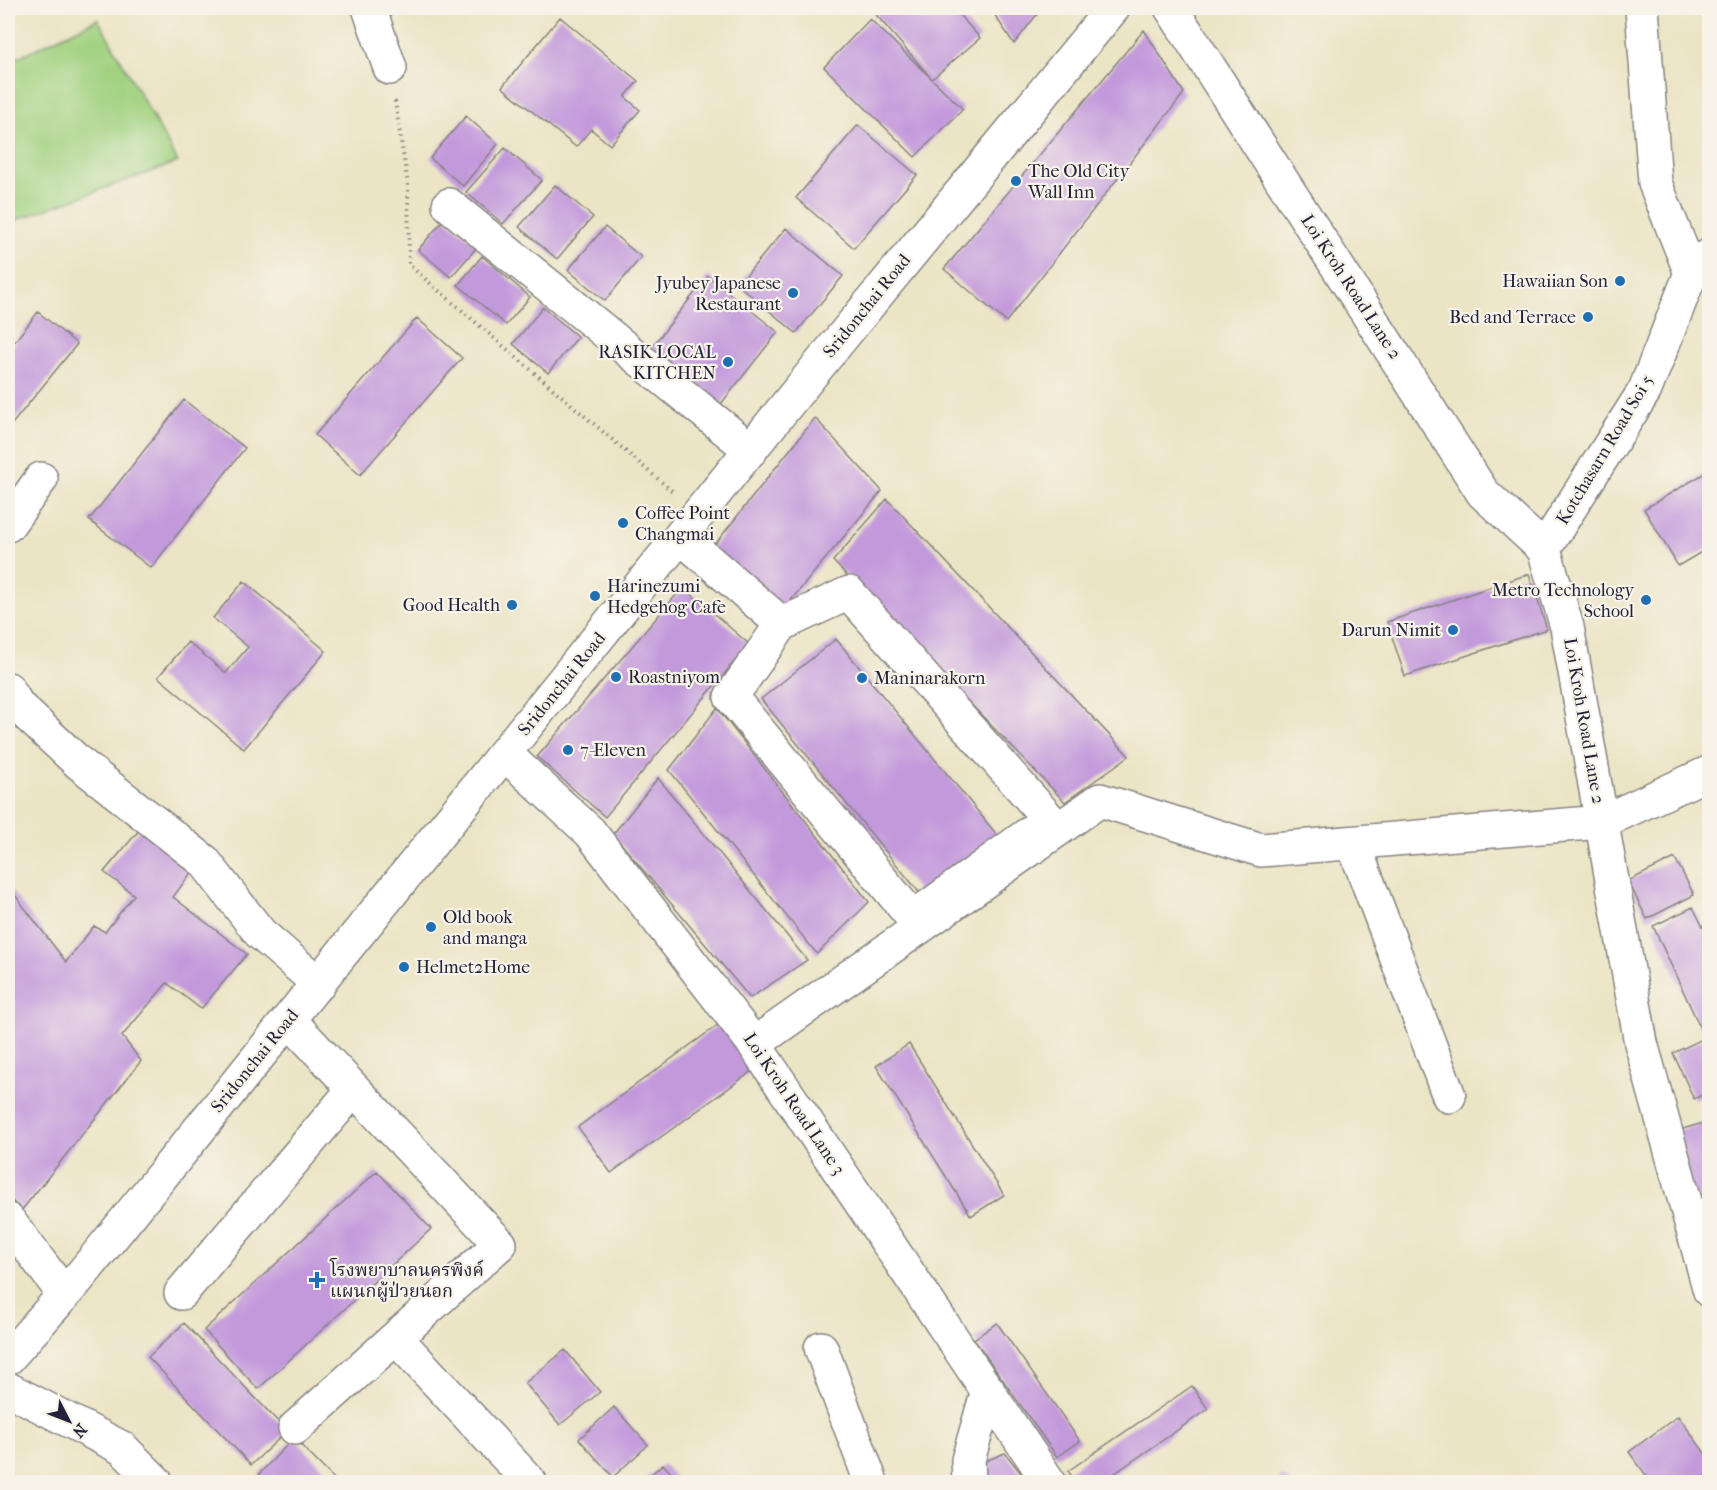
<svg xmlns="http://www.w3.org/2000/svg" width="1717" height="1490" viewBox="0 0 1717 1490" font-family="'IM FELL French Canon','Noto Serif Thai',serif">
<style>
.green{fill:#a1d280;stroke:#627a5e;stroke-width:1.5}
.building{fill:#c299db}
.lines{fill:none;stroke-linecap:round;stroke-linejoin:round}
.minor-casing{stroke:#868380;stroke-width:36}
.path{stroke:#868380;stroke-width:4;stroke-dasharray:1.5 4.5;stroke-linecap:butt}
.minor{stroke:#fff;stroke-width:33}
.poi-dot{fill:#1f6fb2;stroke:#f7f3e8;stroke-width:2}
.labels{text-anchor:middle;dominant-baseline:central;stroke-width:4.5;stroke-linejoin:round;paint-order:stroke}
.poi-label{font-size:18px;fill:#22223b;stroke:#f7f3e8;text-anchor:start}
.street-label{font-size:18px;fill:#22223b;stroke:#f7f3e8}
</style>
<rect width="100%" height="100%" fill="#f7f3e8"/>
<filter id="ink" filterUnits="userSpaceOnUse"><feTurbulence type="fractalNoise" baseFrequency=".0167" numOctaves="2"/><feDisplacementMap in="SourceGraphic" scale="12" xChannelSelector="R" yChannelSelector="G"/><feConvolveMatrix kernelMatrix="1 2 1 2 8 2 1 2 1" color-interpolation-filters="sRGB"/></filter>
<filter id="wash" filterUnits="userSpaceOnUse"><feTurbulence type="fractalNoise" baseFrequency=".008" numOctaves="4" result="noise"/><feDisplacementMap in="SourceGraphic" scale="24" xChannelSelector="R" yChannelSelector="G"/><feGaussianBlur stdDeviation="1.35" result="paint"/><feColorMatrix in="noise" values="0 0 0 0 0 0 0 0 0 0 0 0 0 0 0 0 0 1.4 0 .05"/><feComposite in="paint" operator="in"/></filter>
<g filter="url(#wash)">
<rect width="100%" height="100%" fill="#ebe4c5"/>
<path class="green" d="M98 19 178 162 8 223V62Z"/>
<g id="blocks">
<path class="building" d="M870 8H953L980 38 932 79Z
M990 8H1042L1014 44Z
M560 17 638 81 625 97 640 110 610 145 591 129 576 147 502 87Z
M870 19 963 109 915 157 824 67Z
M1144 30 1184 93 1006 322 944 269Z
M466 116 498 144 463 186 430 158Z
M858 125 917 175 854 248 796 198Z
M505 148 542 180 503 224 466 192Z
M555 185 593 217 557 259 519 227Z
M445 218 478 246 451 277 418 250Z
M605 227 641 257 605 301 568 270Z
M786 228 843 276 796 333 738 285Z
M482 256 530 297 506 325 458 285Z
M708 276 778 332 713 414 643 358Z
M543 307 578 337 548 373 513 344Z
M38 312 77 344 8 429V350Z
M417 318 462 358 360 475 315 435Z
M184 400 245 448 151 568 89 520Z
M815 418 882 491 782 611 712 548Z
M1710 470V547L1678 566 1644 509Z
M887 499 1129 756 1065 802 833 561Z
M1529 574 1547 629 1405 676 1387 622Z
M244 581 326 651 244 749 158 677 188 642 226 673 248 647 213 618Z
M683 587 749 644 605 817 537 757Z
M836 639 998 836 923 897 761 699Z
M717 708 869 902 817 954 669 770Z
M658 778 807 960 750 998 613 834Z
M146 822 200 861 173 897 247 954 201 1009 167 983 122 1036 141 1061 21 1211 8 1196V886L66 962 94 926 105 932 134 895 104 872Z
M1675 858 1694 895 1647 919 1628 881Z
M1693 907 1710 941V1091L1694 1099 1673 1053 1705 1038 1653 926Z
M722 1022 755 1069 611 1173 578 1127Z
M909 1044 1004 1195 971 1216 876 1066Z
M1710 1121V1248L1666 1134Z
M377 1171 431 1229 258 1389 204 1330Z
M184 1323 287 1431 251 1465 148 1357Z
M997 1323 1080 1441 1057 1457 974 1339Z
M565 1350 600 1392 560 1425 525 1383Z
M1192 1386 1208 1409 1102 1482H1076L1068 1471Z
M614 1407 648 1445 613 1477 579 1439Z
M1678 1416 1710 1460V1482H1651L1629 1452Z
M294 1438 337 1482H268L259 1474Z
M1005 1453 1028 1482H986L983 1462Z
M663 1464 679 1482H642Z
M1282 1476 1291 1482H1277Z"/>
</g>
</g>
<g filter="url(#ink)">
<use href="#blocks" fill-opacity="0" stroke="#868380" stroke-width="1.5"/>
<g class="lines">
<g class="minor-casing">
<path id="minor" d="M369 8 390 68
M1171 8 1483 493 1544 549 1567 627 1641 1043 1710 1291
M1642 8 1655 183 1691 273
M449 205 751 450
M8 525 41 479
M681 537 782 624
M1544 549 1645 390 1691 273 1710 255
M849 593 1049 819 913 918 731 697 782 624Z
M8 689 18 706 79 763 204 861 260 933 319 984
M505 754 590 832 754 1044 1049 1482
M1353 843 1449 1096
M289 1020 500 1244 295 1428
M754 1044 1100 800 1261 850 1602 822 1710 772
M8 1220 64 1294
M181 1293 354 1089
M396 1338 530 1482
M821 1348 871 1482
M8 1358 78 1279 815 370 1113 8
M8 1389 122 1448 156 1482
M969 1482 968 1460 988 1390"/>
</g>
<path class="path" d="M395 101 408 185 409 265 672 491"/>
<use href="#minor" class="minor"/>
</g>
</g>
<g class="poi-dot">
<circle cx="1016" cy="181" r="6"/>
<circle cx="1620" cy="281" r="6"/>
<circle cx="793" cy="293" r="6"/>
<circle cx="1588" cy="317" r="6"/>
<circle cx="728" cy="362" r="6"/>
<circle cx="623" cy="523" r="6"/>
<circle cx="595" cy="596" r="6"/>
<circle cx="1646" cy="600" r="6"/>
<circle cx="512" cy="605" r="6"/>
<circle cx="1453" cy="630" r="6"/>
<circle cx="616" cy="677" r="6"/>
<circle cx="862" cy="678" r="6"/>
<circle cx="568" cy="750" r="6"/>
<circle cx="431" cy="927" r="6"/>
<circle cx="404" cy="967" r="6"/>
<path d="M314 1271h6v6h6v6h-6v6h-6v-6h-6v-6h6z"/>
</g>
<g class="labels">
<g class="poi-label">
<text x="1028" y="171">The Old City<tspan x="1028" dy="21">Wall Inn</tspan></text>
<text x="1608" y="281" text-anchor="end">Hawaiian Son</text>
<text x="781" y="283" text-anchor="end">Jyubey Japanese<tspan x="781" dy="21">Restaurant</tspan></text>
<text x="1576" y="317" text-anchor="end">Bed and Terrace</text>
<text x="716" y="352" text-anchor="end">RASIK LOCAL<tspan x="716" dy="21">KITCHEN</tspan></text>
<text x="635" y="513">Coffee Point<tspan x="635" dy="21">Changmai</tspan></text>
<text x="607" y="586">Harinezumi<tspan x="607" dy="21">Hedgehog Cafe</tspan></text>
<text x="1634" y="590" text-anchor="end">Metro Technology<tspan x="1634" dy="21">School</tspan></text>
<text x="500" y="605" text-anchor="end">Good Health</text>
<text x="1441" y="630" text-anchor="end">Darun Nimit</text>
<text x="628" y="677">Roastniyom</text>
<text x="874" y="678">Maninarakorn</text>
<text x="580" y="750">7-Eleven</text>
<text x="443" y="917">Old book<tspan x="443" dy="21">and manga</tspan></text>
<text x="416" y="967">Helmet2Home</text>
<text x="330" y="1270">โรงพยาบาลนครพิงค์<tspan x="330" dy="21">แผนกผู้ป่วยนอก</tspan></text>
</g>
<g class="street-label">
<text transform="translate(1351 287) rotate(57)">Loi Kroh Road Lane 2</text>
<text transform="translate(867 306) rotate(-51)">Sridonchai Road</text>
<text transform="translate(1605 450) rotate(-59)">Kotchasarn Road Soi 5</text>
<text transform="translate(562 684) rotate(-51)">Sridonchai Road</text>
<text transform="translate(1584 721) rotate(80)">Loi Kroh Road Lane 2</text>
<text transform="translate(255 1061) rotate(-51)">Sridonchai Road</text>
<text transform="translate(794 1104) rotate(56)">Loi Kroh Road Lane 3</text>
</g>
</g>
<rect width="1717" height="1490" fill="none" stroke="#f7f3e8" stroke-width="30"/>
<g transform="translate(69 1421) rotate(132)" stroke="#f7f3e8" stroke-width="4.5" paint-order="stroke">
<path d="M0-4.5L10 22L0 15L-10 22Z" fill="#22223b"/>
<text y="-9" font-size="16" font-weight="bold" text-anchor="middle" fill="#22223b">N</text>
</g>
</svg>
